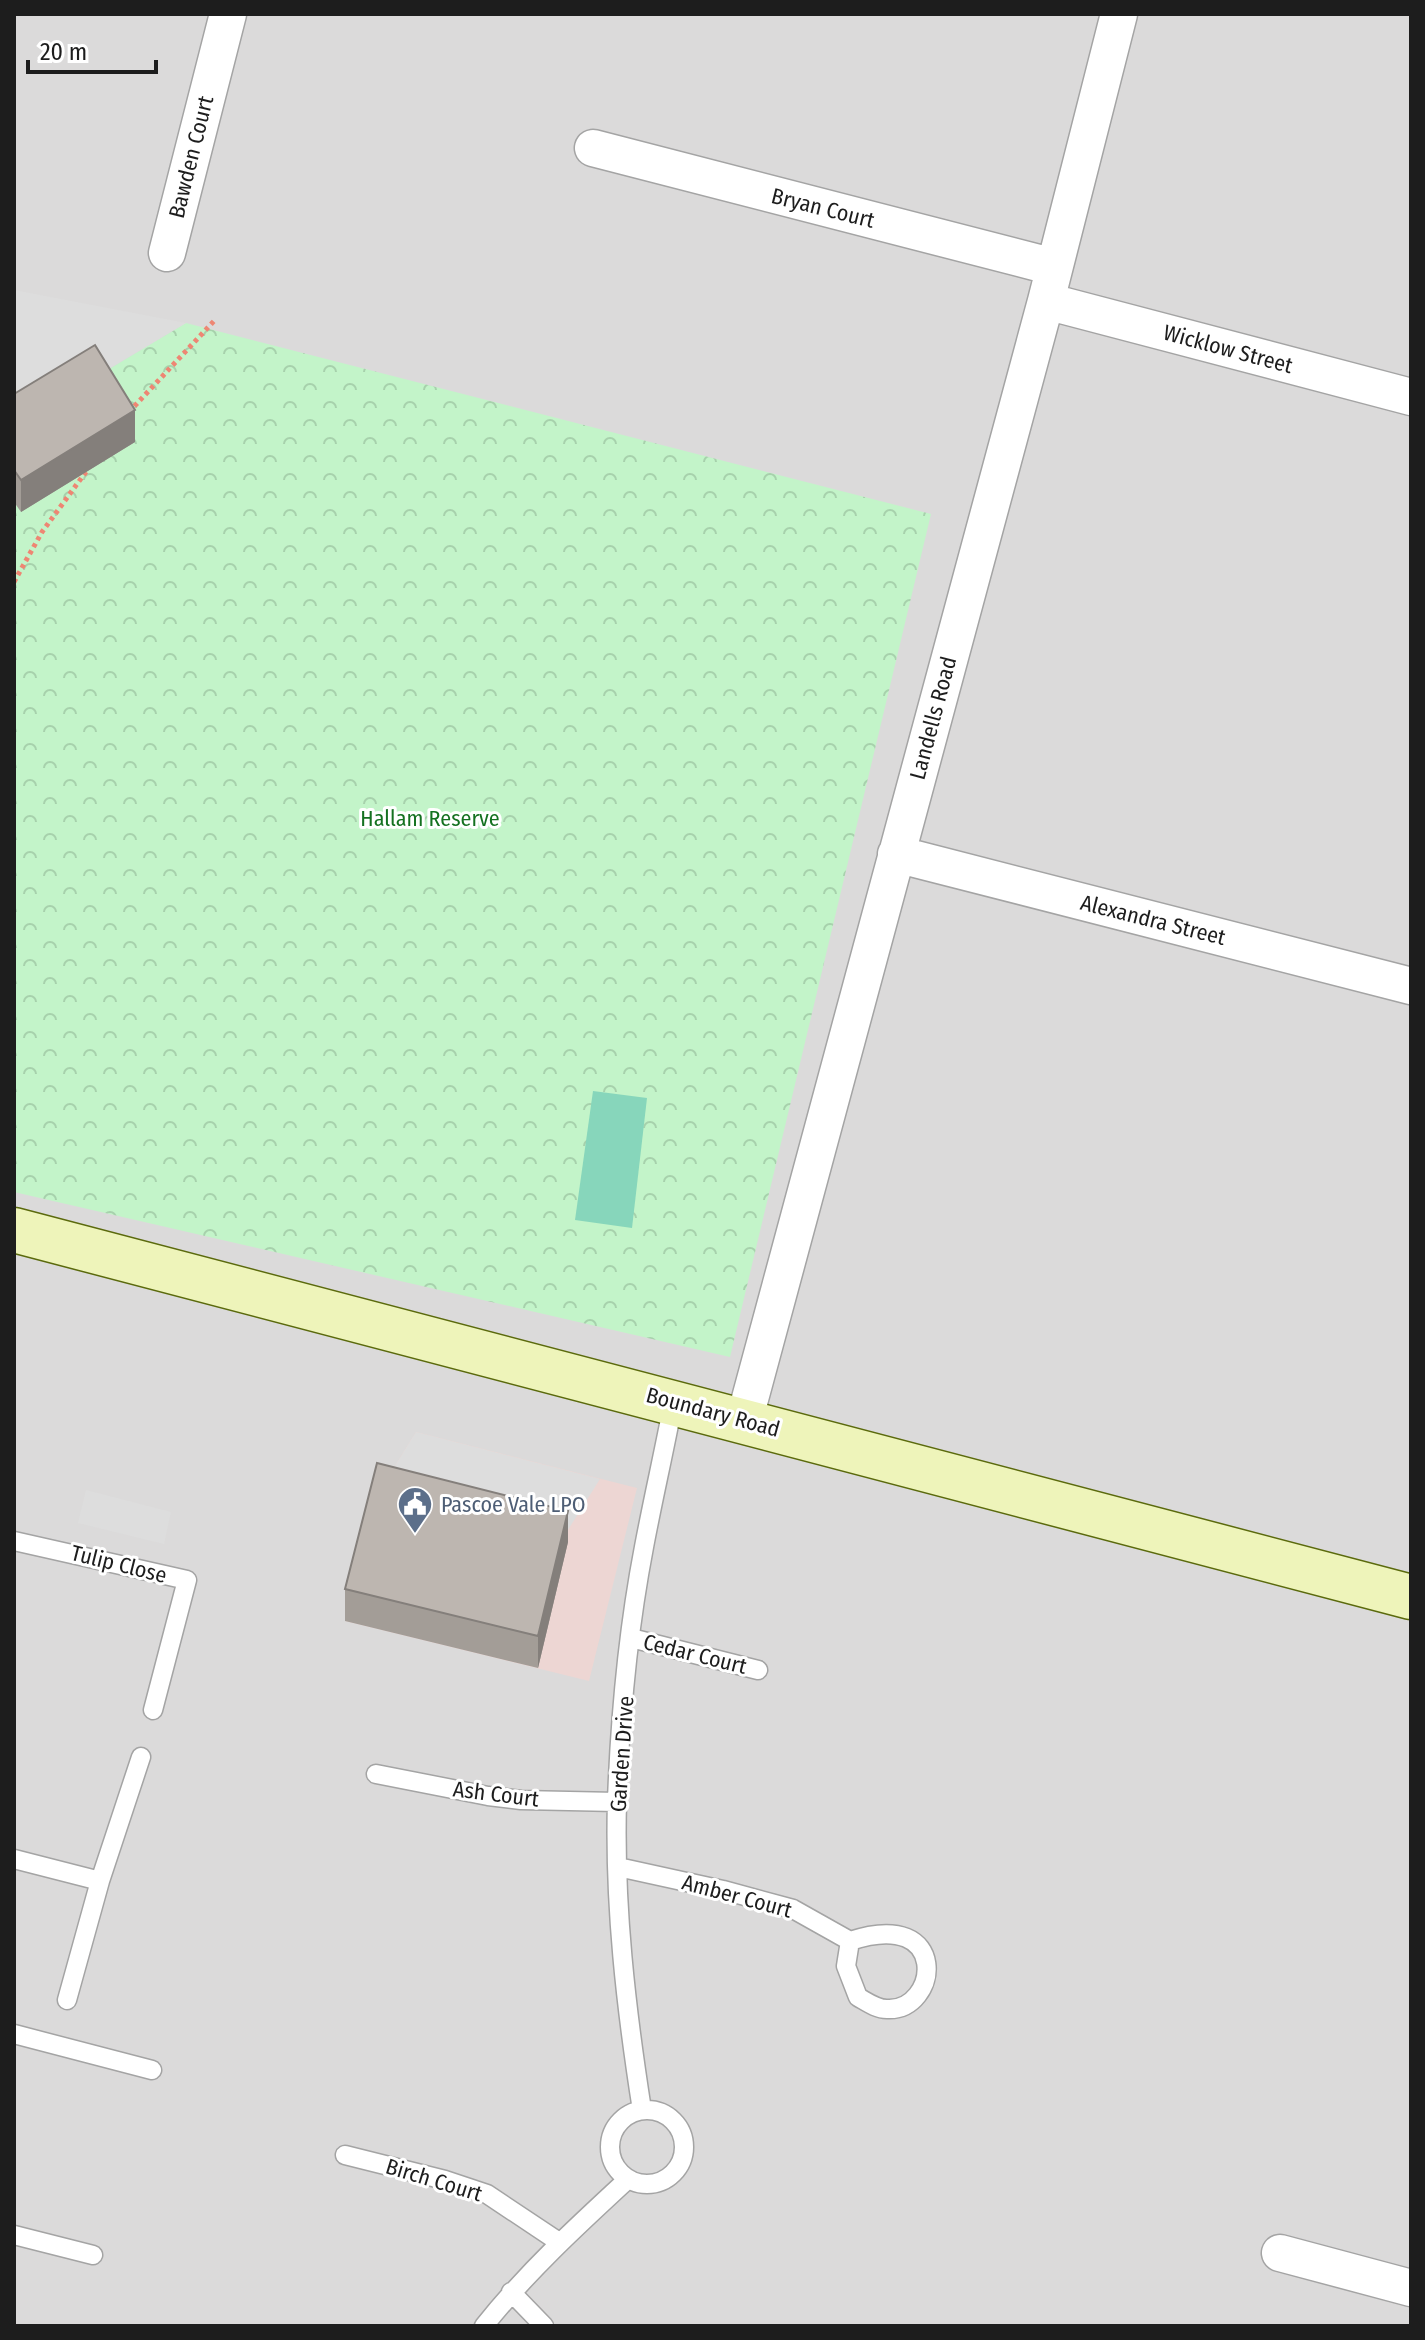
<svg xmlns="http://www.w3.org/2000/svg" width="1425" height="2340" viewBox="0 0 1425 2340" font-family="'Fira Sans Condensed',sans-serif">
<style>
.residential{fill:#dbdada}
.commercial{fill:#edd6d3}
.park{fill:url(#park-crowns)}
.pitch{fill:#87d6bb}
.parking{fill:#ddd}
.lines{fill:none;stroke-linecap:round;stroke-linejoin:round}
.service-casing{stroke:#a4a4a4;stroke-width:21}
.minor-casing{stroke:#a4a4a4;stroke-width:39}
.secondary-casing{stroke:#5b6a0d;stroke-width:47}
.path{stroke:#ee8673;stroke-width:5;stroke-dasharray:4 4;stroke-linecap:butt}
.service{stroke:#fff;stroke-width:18}
.minor{stroke:#fff;stroke-width:36}
.secondary{stroke:#eef4ba;stroke-width:44}
.wall{fill:#a39d97}
.shaded-wall{fill:#847f7b}
.building{fill:#bdb6b0;stroke:#847f7b;stroke-width:2}
.labels{text-anchor:middle;dominant-baseline:central;stroke-width:6;stroke-linejoin:round;paint-order:stroke}
.street-label{font-size:22px;fill:#1d1d1d;stroke:#fff}
.park-label{font-size:22px;fill:#147120;stroke:#fff}
.service-label{font-size:22px;fill:#4e5e75;stroke:#fff;text-anchor:start}
</style>
<defs>
<pattern id="park-crowns" width="20" height="18" patternUnits="userSpaceOnUse" patternTransform="scale(2)"><rect width="20" height="18" fill="#c3f4c9"/><path d="M2 6a3 3 0 1 1 6 0M12 15a3 3 0 1 1 6 0" fill="none" stroke="#a7d1ac"/></pattern>
</defs>
<rect width="100%" height="100%" fill="#edeae3"/>
<path class="residential" d="M14 14H1411V2326H14Z"/>
<path class="commercial" d="M416 1432 637 1488 589 1681 345 1621 377 1495Z"/>
<path class="park" d="M186 323 931 514 730 1357 14 1192V426Z"/>
<path class="pitch" d="M593 1091 647 1098 632 1228 575 1220Z"/>
<path class="parking" d="M14 290 186 323 14 425Z
M416 1432 600 1479 561 1541 377 1495Z
M86 1490 171 1512 164 1544 78 1523Z"/>
<g class="lines">
<g class="service-casing">
<path id="service" d="M14 1541 187 1580 153 1710
M631 1638 758 1670
M376 1774 488 1796 521 1800 617 1802
M14 1859 100 1881
M618 1867 723 1890 793 1909 850 1941C952 1907 939 2012 887 2009 876 2009 867 2002 858 1997L846 1966 850 1941
M67 2000 100 1881 141 1757
M14 2034 152 2070
M610 2147a37 37 0 1 1 74 0a37 37 0 1 1-74 0Z
M642 2110C626 2008 614 1905 617 1801 620 1717 628 1630 644 1547 653 1499 664 1452 673 1404
M345 2155 445 2180 487 2194 559 2242
M14 2235 93 2255
M511 2292 544 2326
M484 2326C527 2272 577 2226 628 2179"/>
</g>
<g class="minor-casing">
<path id="minor" d="M593 148 1054 267
M167 253 228 14
M1046 301 1411 397
M896 854 1411 986
M744 1421 1046 301 1119 14
M1280 2253 1411 2288"/>
</g>
<g class="secondary-casing">
<path id="secondary" d="M14 1230 1411 1597"/>
</g>
<path class="path" d="M129 412 214 321
M14 582 42 532 88 469"/>
<use href="#service" class="service"/>
<use href="#minor" class="minor"/>
<use href="#secondary" class="secondary"/>
</g>
<path class="wall" d="M14 394 135 442 21 512 14 502Z
M568 1542 538 1668 345 1621V1589Z"/>
<path class="shaded-wall" d="M135 410V442L21 512V480Z
M568 1511V1542L538 1668V1636Z"/>
<path class="building" d="M95 345 135 410 21 480 14 470V394Z
M377 1463 568 1511 538 1636 345 1589Z"/>
<defs>
<g id="civic-pin" transform="scale(1.8)"><path d="M0 17L-7.5 6A9.5 9.5 0 1 1 7.5 6Z" fill="#5c6f8a" stroke="#fff"/><path d="M-.6-6.5H3V-4.5H.6V-3L4-1V1h2V6H-6V1h2V-1L-.6-3ZM-1.2 2.5V6h2.4V2.5Z" fill="#fff"/></g>
</defs>
<g fill-rule="evenodd">
<use href="#civic-pin" x="415" y="1504"/>
</g>
<g class="labels">
<g class="street-label">
<text transform="translate(191 157) rotate(-76)">Bawden Court</text>
<text transform="translate(823 208) rotate(14)">Bryan Court</text>
<text transform="translate(1228 349) rotate(15)">Wicklow Street</text>
<text transform="translate(933 718) rotate(-75)">Landells Road</text>
<text transform="translate(1153 920) rotate(14)">Alexandra Street</text>
<text transform="translate(713 1412) rotate(15)">Boundary Road</text>
<text transform="translate(119 1564) rotate(14)">Tulip Close</text>
<text transform="translate(695 1654) rotate(14)">Cedar Court</text>
<text transform="translate(622 1754) rotate(-86)">Garden Drive</text>
<text transform="translate(496 1794) rotate(7)">Ash Court</text>
<text transform="translate(737 1896) rotate(15)">Amber Court</text>
<text transform="translate(434 2180) rotate(17)">Birch Court</text>
</g>
<g class="park-label">
<text x="430" y="818">Hallam Reserve</text>
</g>
<g class="service-label">
<text x="441" y="1504">Pascoe Vale LPO</text>
</g>
</g>
<rect width="1425" height="2340" fill="none" stroke="#1d1d1d" stroke-width="32"/>
<path d="M28 60v12h128v-12" fill="none" stroke="#1d1d1d" stroke-width="4"/>
<text x="40" y="60" font-size="24" fill="#1d1d1d" stroke="#ffffff" stroke-width="6" paint-order="stroke">20 m</text>
</svg>
